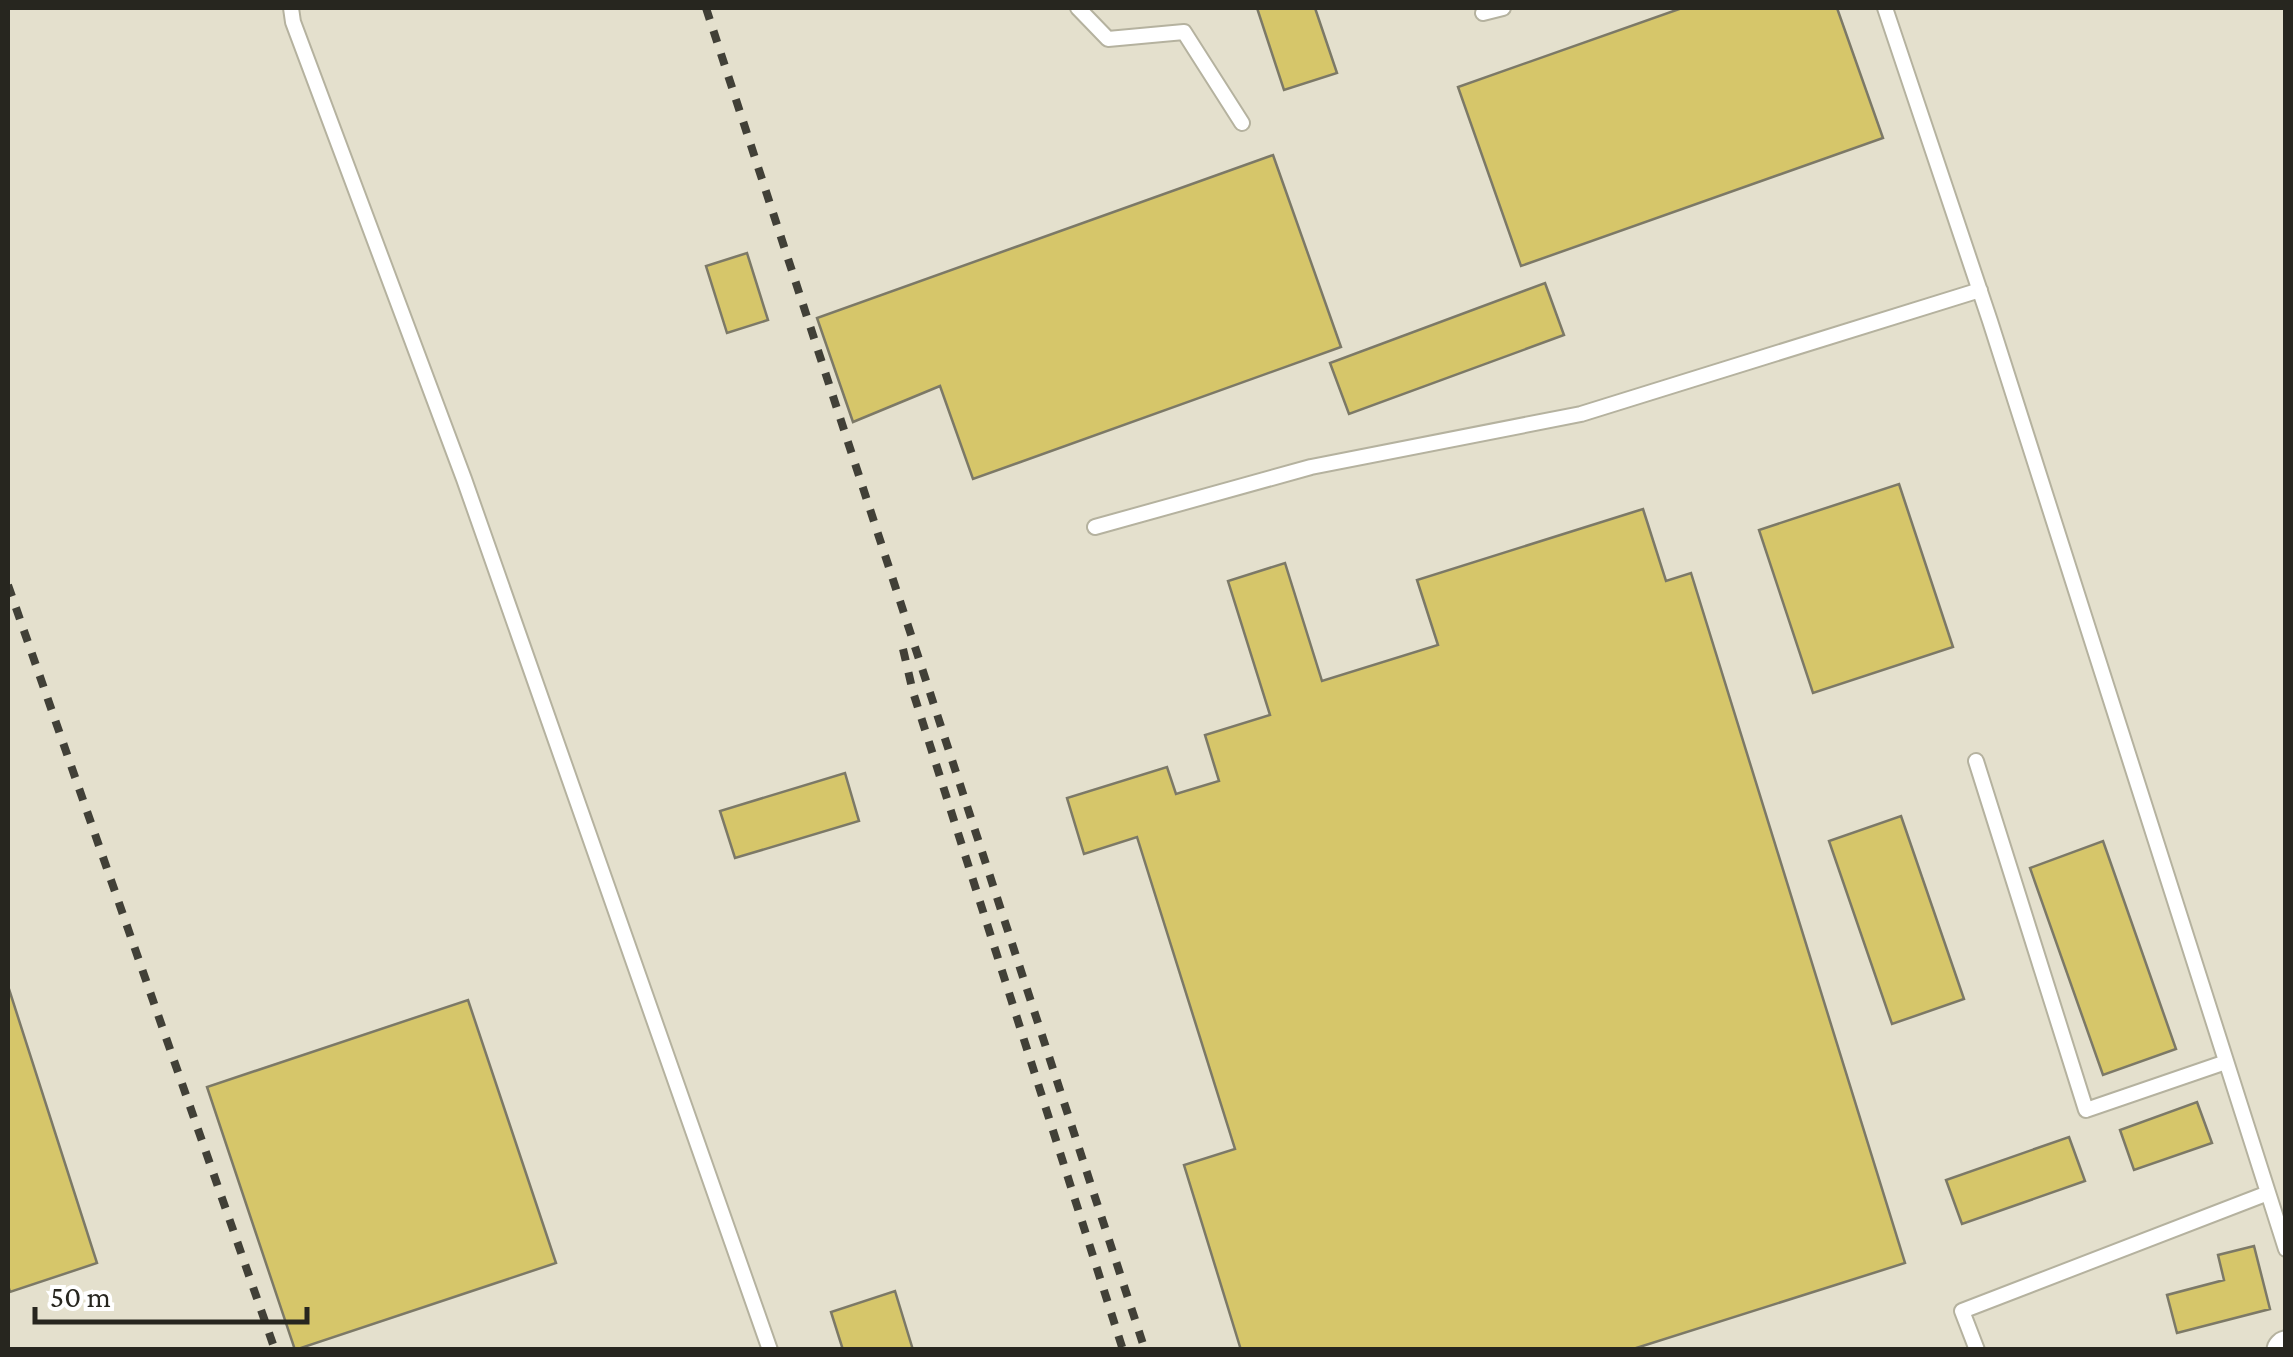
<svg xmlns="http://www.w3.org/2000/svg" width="2293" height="1357" viewBox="0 0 2293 1357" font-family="'Crimson Pro',serif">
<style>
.building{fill:#d6c66a;stroke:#7c7967;stroke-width:2.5}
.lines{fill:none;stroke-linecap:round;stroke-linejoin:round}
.service-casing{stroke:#b5b29f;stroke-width:18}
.tertiary-casing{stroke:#b5b29f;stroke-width:39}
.service{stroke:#fff;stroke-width:14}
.tertiary{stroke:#fff;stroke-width:35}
.rail{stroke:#414037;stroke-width:8;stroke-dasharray:12 12;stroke-linecap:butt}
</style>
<rect width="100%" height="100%" fill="#e4e0cd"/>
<path class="building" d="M1257 8H1315L1337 73 1284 90Z
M1682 8H1837L1883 138 1521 266 1458 87Z
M1273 155 1341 347 973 479 940 386 853 422 817 318Z
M747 253 768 320 727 333 706 266Z
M1545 283 1564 335 1349 414 1330 363Z
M1899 484 1953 647 1813 693 1759 530Z
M1643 509 1666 581 1691 573 1905 1263 1630 1350H1241L1184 1165 1235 1149 1137 837 1084 854 1067 798 1167 767 1176 794 1219 781 1205 735 1270 715 1228 581 1285 563 1322 681 1438 645 1417 580Z
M845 773 859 821 735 858 720 811Z
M1901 816 1964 999 1892 1024 1829 841Z
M2103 841 2176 1049 2103 1075 2030 868Z
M8 986 97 1263 10 1292 8 1285Z
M468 1000 556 1263 295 1350 207 1087Z
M2197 1102 2212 1143 2134 1170 2120 1130Z
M2069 1137 2085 1181 1962 1224 1946 1180Z
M2254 1246 2270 1309 2177 1333 2167 1295 2224 1280 2218 1255Z
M895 1291 913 1350H843L831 1312Z"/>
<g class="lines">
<g class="service-casing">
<path id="service" d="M291 8 293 22 464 479 770 1350
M1078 8 1108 39 1184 32 1242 123
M1885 8 1990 321 2286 1249
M1483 13 1503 8
M1095 527 1311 467 1581 414 1980 290
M1976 761 2086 1110 2226 1062
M1977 1350 1962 1311 2268 1193"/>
</g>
<g class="tertiary-casing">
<path id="tertiary" d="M2285 1350 2286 1349"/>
</g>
<use href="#service" class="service"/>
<use href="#tertiary" class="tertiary"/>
<path class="rail" d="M706 8 1145 1350
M8 585 275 1350
M903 649 913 692 1123 1350"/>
</g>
<rect width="2293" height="1357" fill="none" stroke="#27261f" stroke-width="20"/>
<path d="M35 1307v15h272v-15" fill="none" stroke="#27261f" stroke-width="5"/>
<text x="50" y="1307" font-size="30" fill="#27261f" stroke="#ffffff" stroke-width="8" paint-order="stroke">50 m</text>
</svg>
